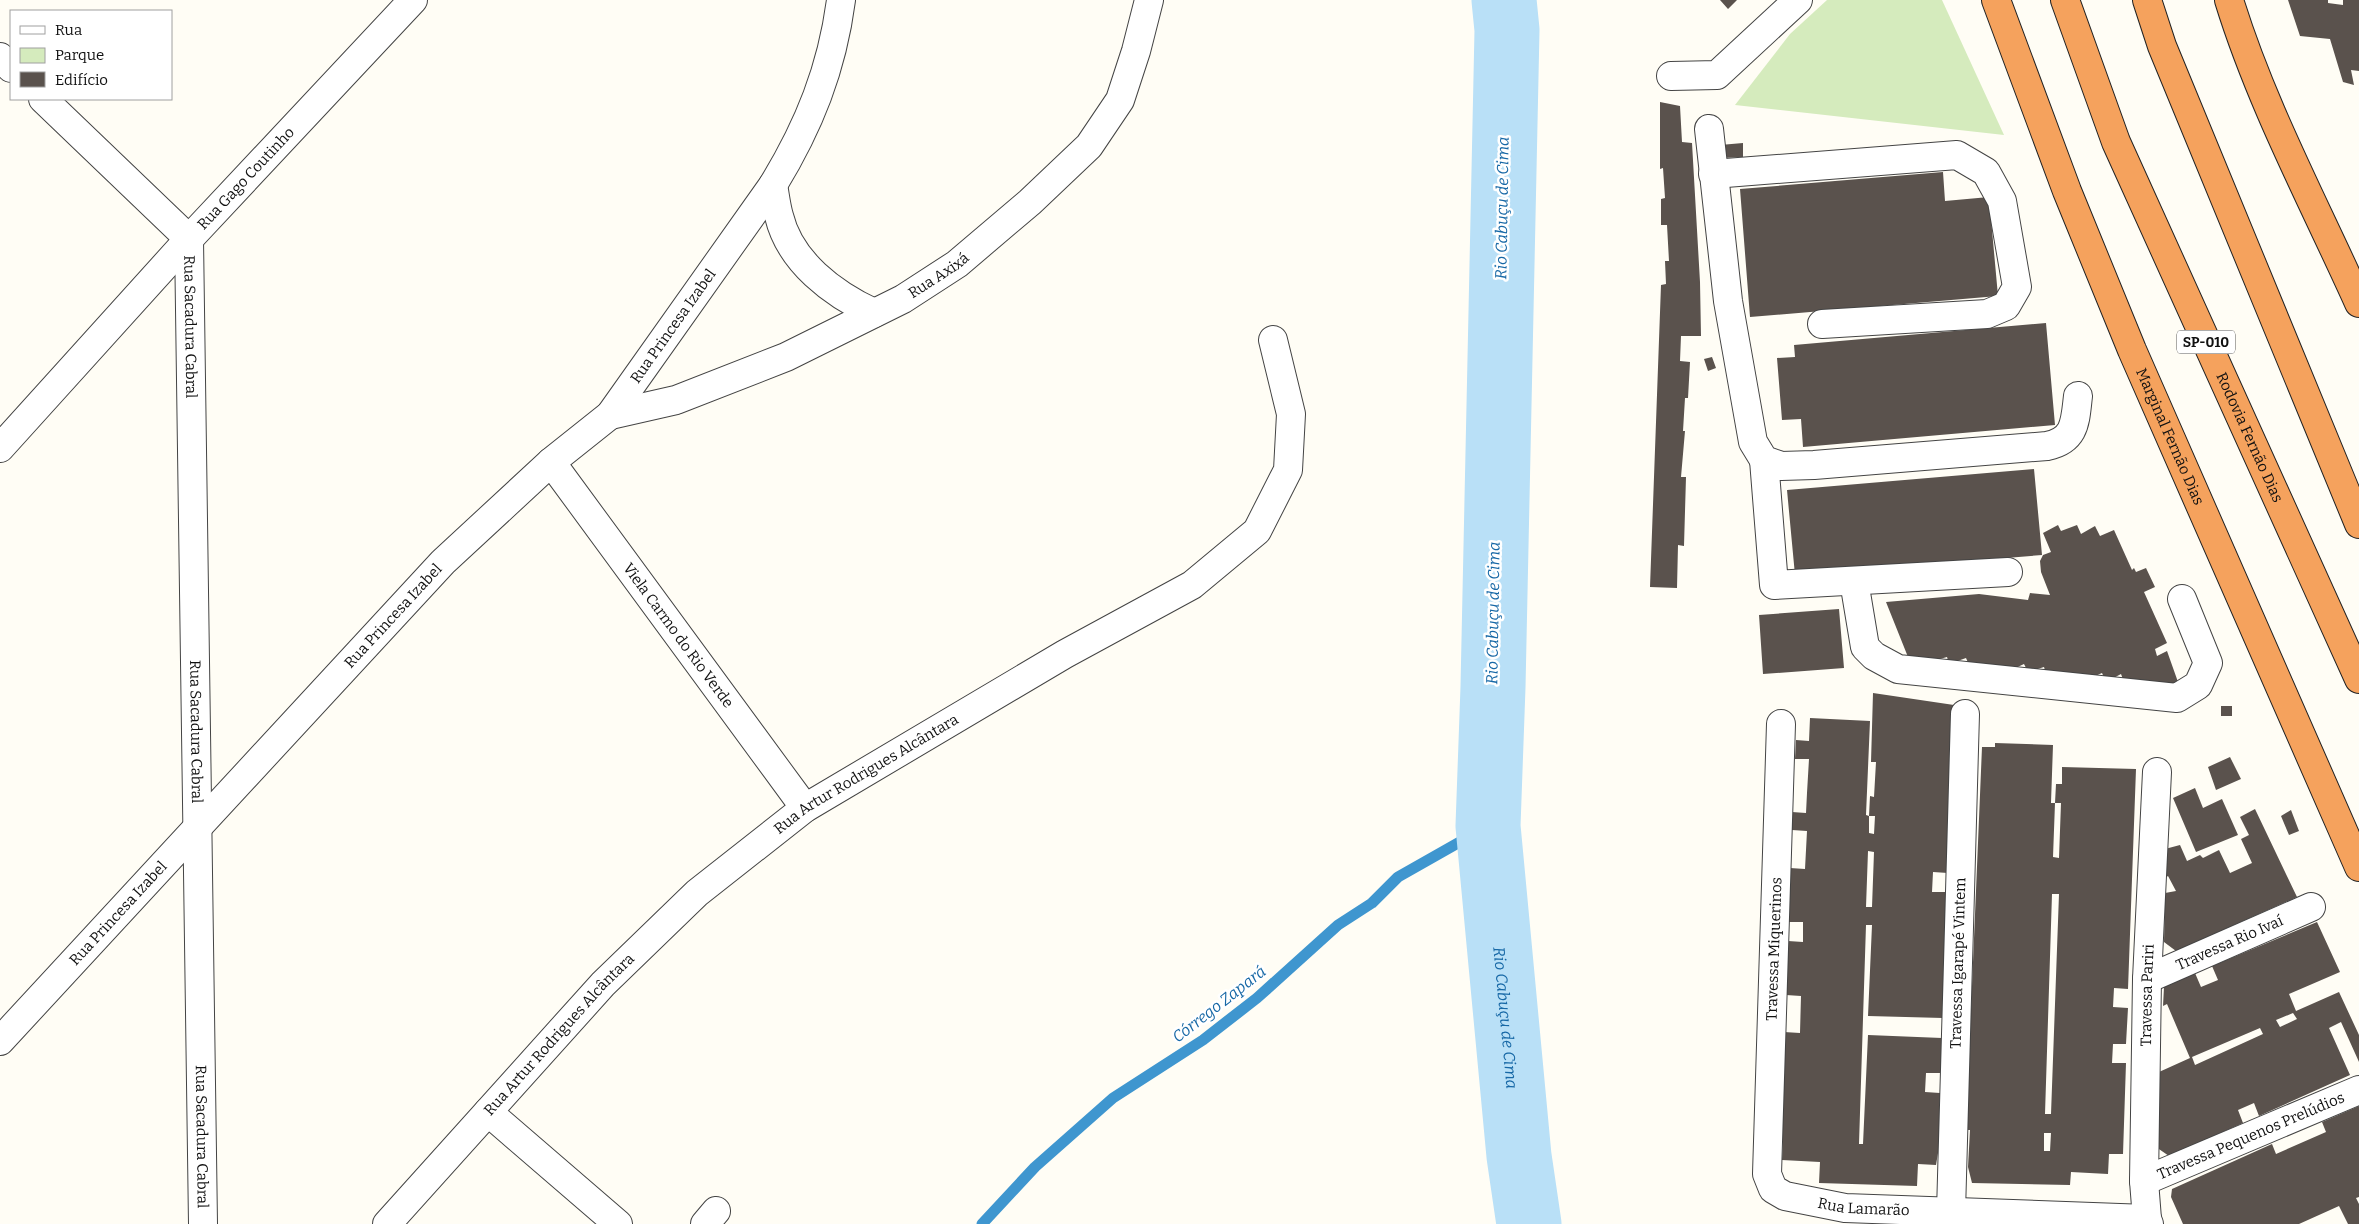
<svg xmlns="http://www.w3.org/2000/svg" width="2359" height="1224" viewBox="0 0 2359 1224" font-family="Bitter,serif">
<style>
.green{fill:#d5ebbd}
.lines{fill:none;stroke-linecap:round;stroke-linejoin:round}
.stream{stroke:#3f96cf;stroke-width:11}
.river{stroke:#b9e0f7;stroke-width:65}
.building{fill:#5a524d;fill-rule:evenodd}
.minor-casing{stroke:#444;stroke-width:30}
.highway-casing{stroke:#222;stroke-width:30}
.minor{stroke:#fff;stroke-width:28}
.highway{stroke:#f5a25d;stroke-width:28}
.labels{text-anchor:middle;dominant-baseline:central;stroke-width:5;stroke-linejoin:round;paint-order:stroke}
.shield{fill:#fff;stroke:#585858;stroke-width:1}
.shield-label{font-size:14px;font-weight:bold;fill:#111}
.street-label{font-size:15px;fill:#111;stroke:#fff}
.water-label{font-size:16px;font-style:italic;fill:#1768a6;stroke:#fff}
</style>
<rect width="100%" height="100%" fill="#fffdf5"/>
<path class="green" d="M1827 0H1942L2004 135 1735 105 1790 34Z"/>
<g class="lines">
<path class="stream" d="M982 1224 1035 1167 1113 1098 1203 1040 1257 998 1338 925 1372 903 1398 877 1488 826"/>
<path class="river" id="s1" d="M1504 0 1507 30 1493 687 1488 826 1519 1156 1529 1224"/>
</g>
<path class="building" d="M1720 0H1737L1728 9Z
M2288 0H2328V3L2343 5V0H2359V71L2351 70 2354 85 2343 82 2330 39 2300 36Z
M1660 102 1680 106 1682 142 1692 143 1700 282 1701 336H1681L1680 361 1690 362 1688 398H1685L1683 431H1685L1681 477H1686L1684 546 1678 545 1677 588 1650 587 1661 285 1666 284 1665 261H1669L1667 225H1661V199L1665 198 1663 168 1660 169Z
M1743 143V157L1721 158 1720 145Z
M1943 172 1945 201 1989 197 1998 296 1750 317 1740 189Z
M2046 323 2055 425 1803 447 1801 419 1782 420 1777 358 1795 357 1794 345Z
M1712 357 1716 368 1708 371 1704 359Z
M2034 469 2042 555 1795 575 1787 490Z
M2058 525 2061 531 2077 525 2081 534 2095 526 2100 536 2114 530 2132 570 2134 568 2136 572 2146 568 2155 587 2144 592 2167 643 2155 649 2157 656 2167 651 2178 682 2165 687 2124 682 2121 674 2106 682 2102 673 2086 680 2046 674 2044 667 2028 672 2024 664 2009 671 1969 665 1966 658 1949 664 1947 657 1912 667 1886 602 1979 594 2028 600 2030 593 2050 595 2041 572 2040 561 2043 555 2051 552 2043 533Z
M1839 609 1844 668 1763 674 1759 615Z
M1873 693 1954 705 1948 873 1933 872 1932 892H1947L1943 1018 1868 1016 1872 925H1866L1859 1144H1863L1868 1035 1942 1038 1941 1073H1926L1925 1092 1940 1093 1939 1147 1936 1165 1918 1164 1917 1186 1819 1183 1820 1162 1782 1160 1783 1142H1780L1784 1032 1800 1033 1801 996 1786 995 1788 941 1803 942V922H1788L1790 868 1805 869 1807 831 1792 830V812L1806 813 1807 793 1809 759H1795L1796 740 1809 741 1810 718 1870 721 1866 815 1869 816V833L1874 834 1875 816H1869L1870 796 1874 797 1876 762H1871ZM1868 851 1874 852 1872 907H1866Z
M2221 706H2232V716H2221Z
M1995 743 2053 745 2051 803H2055L2056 784H2062V767L2136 769 2128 989 2114 988 2113 1007 2128 1008 2126 1044H2113L2112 1063H2126L2123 1154H2109L2108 1174 2071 1172 2070 1185 1972 1183 1968 1167 1970 1130H1966L1982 747H1995ZM2055 803H2061L2059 858 2053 857ZM2052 894H2059L2051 1114H2045ZM2044 1133H2051L2050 1151H2044Z
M2230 757 2241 779 2216 790 2208 767Z
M2195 788 2203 808 2222 799 2238 835 2196 852 2173 798Z
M2255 809 2297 897 2176 951 2164 942 2165 893 2176 891 2168 876 2165 878V849L2180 845 2187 861 2200 855 2203 858 2219 850 2230 873 2252 863 2241 839 2249 835 2240 817Z
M2291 810 2299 831 2289 835 2281 816Z
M2317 922 2340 972 2289 994 2296 1011 2339 992 2359 1035V1062L2341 1022 2329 1028 2350 1075 2259 1116 2254 1103 2238 1110 2243 1123 2169 1156 2156 1147 2159 1072 2190 1058 2167 1004 2163 1006 2164 987 2195 973 2201 987 2218 980 2212 966ZM2293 1013 2297 1019 2280 1027 2276 1020ZM2260 1028 2263 1034 2195 1065 2192 1057Z
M2359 1106V1197L2356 1198 2359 1204V1224H2348L2339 1206 2299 1224H2183L2171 1197 2172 1189 2272 1144 2276 1154 2326 1132 2322 1122Z"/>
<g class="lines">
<g class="minor-casing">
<g id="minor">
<path d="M0 57 11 68"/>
<path d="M1671 76 1717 75 1798 0"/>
<path id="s2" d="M43 99 189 239 203 1224"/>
<path d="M1709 129 1728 301 1753 442 1764 460 1781 466 1814 465 2047 446C2076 440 2075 421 2078 396"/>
<path d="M1713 174 1957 155 1986 172 2002 201 2017 287 2006 306 1987 314 1822 324"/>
<path d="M773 185C775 195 776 206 779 216 790 262 833 294 874 313"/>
<path id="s3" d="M610 415 676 400 786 357 903 299 957 264 1030 202 1089 146 1120 100 1136 51 1149 0"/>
<path id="s4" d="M0 448 189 239 413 0"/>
<path d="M1764 460 1774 585 2008 572"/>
<path id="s5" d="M551 462 805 808"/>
<path d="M1854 581 1865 647 1874 656 1898 669 2177 698 2198 685 2208 663 2182 599"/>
<path id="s6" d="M1781 724 1767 1174 1773 1189 1785 1196 1845 1208 2147 1219 2149 1224"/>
<path id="s7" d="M2147 979 2311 907"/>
<path id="s8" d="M0 1041 443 562 551 462 610 415 773 185C809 126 832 69 841 0"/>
<path d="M488 1112 618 1224"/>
<path id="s9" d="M2144 1181 2359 1090"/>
<path id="s10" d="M1951 1212 1965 714"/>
<path id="s11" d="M2147 1219 2144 1181 2147 979 2157 772"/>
<path id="s12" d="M387 1224 603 984 697 893 805 808 1065 654 1192 585 1257 531 1288 470 1291 414 1273 340"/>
<path d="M705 1224 716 1211"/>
</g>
</g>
<g class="highway-casing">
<g id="highway">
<path id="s13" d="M1996 0 2067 191 2132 350 2359 867"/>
<path id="s14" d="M2065 0 2116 142 2359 679"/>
<path d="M2147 0 2162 46 2359 524"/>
<path d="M2229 0C2261 104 2314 203 2359 303"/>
</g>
</g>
<use href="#minor" class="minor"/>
<use href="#highway" class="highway"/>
</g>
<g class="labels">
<rect class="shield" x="2177" y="330.5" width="58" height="23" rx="4"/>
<g class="shield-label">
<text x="2206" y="342">SP-010</text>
</g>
<g class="street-label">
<text stroke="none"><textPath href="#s4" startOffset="365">Rua Gago Coutinho</textPath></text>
<text stroke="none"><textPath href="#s3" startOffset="359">Rua Axixá</textPath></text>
<text stroke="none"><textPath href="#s2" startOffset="290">Rua Sacadura Cabral</textPath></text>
<text stroke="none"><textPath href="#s8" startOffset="984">Rua Princesa Izabel</textPath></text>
<text stroke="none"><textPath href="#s13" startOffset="470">Marginal Fernão Dias</textPath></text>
<text stroke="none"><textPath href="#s14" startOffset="475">Rodovia Fernão Dias</textPath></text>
<text stroke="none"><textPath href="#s8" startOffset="579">Rua Princesa Izabel</textPath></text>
<text stroke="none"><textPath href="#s5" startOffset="215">Viela Carmo do Rio Verde</textPath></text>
<text stroke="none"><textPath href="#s2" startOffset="695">Rua Sacadura Cabral</textPath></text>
<text stroke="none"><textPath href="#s12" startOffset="661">Rua Artur Rodrigues Alcântara</textPath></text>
<text stroke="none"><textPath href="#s8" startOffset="174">Rua Princesa Izabel</textPath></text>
<text stroke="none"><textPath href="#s7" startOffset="90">Travessa Rio Ivaí</textPath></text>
<text transform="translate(1774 949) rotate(-88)">Travessa Miquerinos</text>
<text stroke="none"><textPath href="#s10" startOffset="249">Travessa Igarapé Vintem</textPath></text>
<text stroke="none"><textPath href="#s11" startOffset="224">Travessa Pariri</textPath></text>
<text stroke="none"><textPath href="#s12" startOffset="256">Rua Artur Rodrigues Alcântara</textPath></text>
<text stroke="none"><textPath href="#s2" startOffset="1100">Rua Sacadura Cabral</textPath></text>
<text stroke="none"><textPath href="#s9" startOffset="116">Travessa Pequenos Prelúdios</textPath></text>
<text stroke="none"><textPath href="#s6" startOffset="560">Rua Lamarão</textPath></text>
</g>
<g class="water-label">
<text transform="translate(1502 208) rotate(-89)">Rio Cabuçu de Cima</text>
<text transform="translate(1493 613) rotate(-89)">Rio Cabuçu de Cima</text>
<text transform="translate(1219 1004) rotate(-38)">Córrego Zapará</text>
<text stroke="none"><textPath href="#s1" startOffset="1019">Rio Cabuçu de Cima</textPath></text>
</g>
</g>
<rect x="10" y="10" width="162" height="90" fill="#ffffff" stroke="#a0a0a0"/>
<rect x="20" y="26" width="25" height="8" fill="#ffffff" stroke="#a0a0a0"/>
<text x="55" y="35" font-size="15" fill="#111111">Rua</text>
<rect x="20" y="48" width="25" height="15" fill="#d5ebbd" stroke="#a0a0a0"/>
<text x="55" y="60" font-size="15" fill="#111111">Parque</text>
<rect x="20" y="72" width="25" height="15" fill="#5a524d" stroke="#a0a0a0"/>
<text x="55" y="85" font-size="15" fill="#111111">Edifício</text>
</svg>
